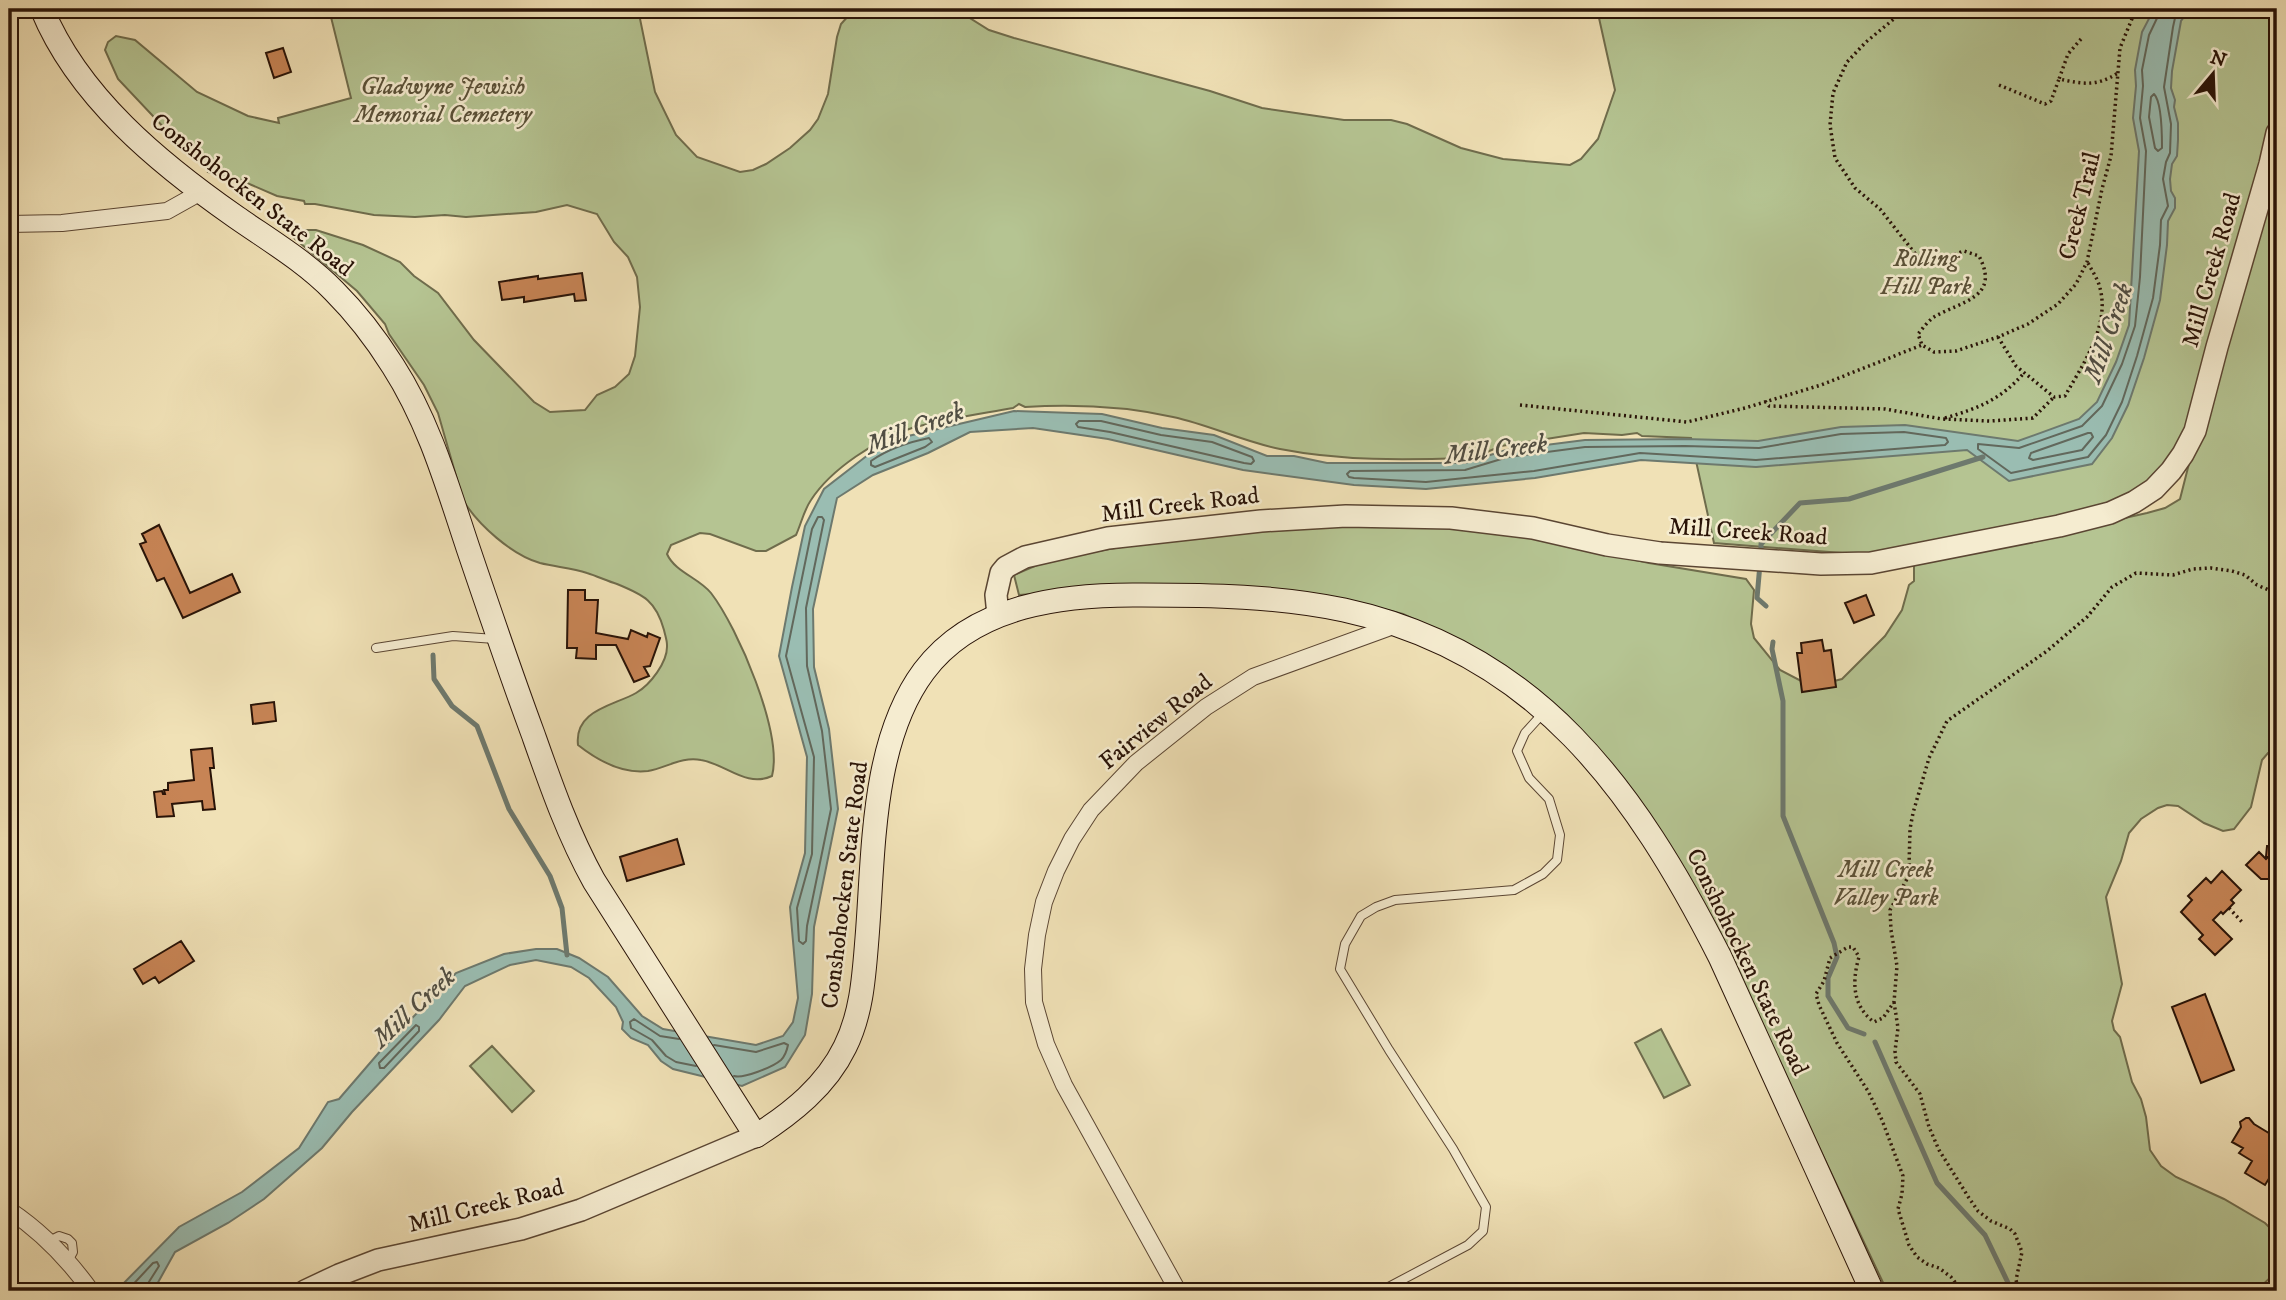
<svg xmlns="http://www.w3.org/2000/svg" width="2286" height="1300" viewBox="0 0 2286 1300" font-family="'IM FELL DW Pica',serif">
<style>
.green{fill:#b5c492;stroke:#6f6c4c;stroke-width:2}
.water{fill:#9abdb2;stroke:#6d796e;stroke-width:2}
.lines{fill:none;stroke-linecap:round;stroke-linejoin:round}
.shore{stroke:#62685c;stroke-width:2}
.stream{stroke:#6d796e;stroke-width:5}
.building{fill:#c78455;stroke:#291307;stroke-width:2}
.service-casing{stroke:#5b4633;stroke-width:10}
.minor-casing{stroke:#5b4633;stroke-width:18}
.tertiary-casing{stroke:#5b4633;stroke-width:24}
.secondary-casing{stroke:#291307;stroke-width:25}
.path{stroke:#291307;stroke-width:3.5;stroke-dasharray:2 3.5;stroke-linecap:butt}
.service{stroke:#f5ecd0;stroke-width:8}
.minor{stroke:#f5ecd0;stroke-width:16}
.tertiary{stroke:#f5ecd0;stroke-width:21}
.secondary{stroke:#f5ecd0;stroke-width:23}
.labels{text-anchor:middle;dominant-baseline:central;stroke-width:5;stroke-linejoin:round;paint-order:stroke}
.park-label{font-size:24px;font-style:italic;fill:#5a5138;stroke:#f5ecd0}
.street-label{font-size:24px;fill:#291307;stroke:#f5ecd0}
.water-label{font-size:26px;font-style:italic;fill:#514e43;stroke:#f5ecd0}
</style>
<rect width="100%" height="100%" fill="#f0e1b6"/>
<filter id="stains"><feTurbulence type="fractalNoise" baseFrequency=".00286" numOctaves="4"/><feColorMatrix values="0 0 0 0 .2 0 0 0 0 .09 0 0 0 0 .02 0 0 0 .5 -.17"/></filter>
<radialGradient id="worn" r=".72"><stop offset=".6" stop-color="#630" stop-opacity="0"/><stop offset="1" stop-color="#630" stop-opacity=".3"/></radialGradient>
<path class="green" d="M329 9H638L655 92 676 135 697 157 740 172 753 170 766 164 790 148 810 130 818 119 828 94 837 37 841 24 850 14 867 9H940L968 17 989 30 1014 38 1210 91 1262 108 1344 120H1391L1407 124 1461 148 1503 159 1570 165 1581 159 1598 139 1615 90 1597 9H2277V103L2205 353 2177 462 2137 500 1868 555 1714 543 1691 438 1642 436 1637 433 1622 435 1584 433 1501 446 1480 455 1466 458C1404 460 1341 461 1280 449 1244 442 1210 425 1173 417 1124 406 1075 404 1025 407L1019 404 1013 408C980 414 944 419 912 428 877 439 831 469 811 500 804 510 801 524 796 535L766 551H756L710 534 700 533 671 545 667 554C675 572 699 578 711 593 738 628 783 733 772 776 746 788 726 764 701 760 682 756 666 768 648 771 623 774 597 760 578 745 574 710 613 706 636 693 650 685 668 662 667 645 667 640 665 635 664 630 656 601 644 595 617 584 607 581 597 576 587 573 572 568 556 567 540 563 512 555 478 525 463 500L438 413 424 385 389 334 385 324 357 291 294 238 297 230H316L363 245 400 262 414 276 438 293 474 340 534 402 550 412 585 410 597 395 615 387 629 374 635 356 640 307 637 277 628 257 614 242 597 214 567 205 536 212 466 217 445 215 415 217 374 215 315 204H305L304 201 277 196 238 179 208 172 210 166 168 132 118 79 105 50 108 42 116 36 135 40 197 92 248 116 279 123 278 118 351 98Z
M2277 139V753H2268L2262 760 2251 807 2234 829 2223 831 2204 823 2178 806 2167 805 2158 808 2141 819 2129 833 2121 861 2106 897 2122 984 2112 1021 2114 1030 2120 1037 2132 1082 2141 1099 2146 1117 2150 1150 2161 1166 2176 1177 2224 1199 2265 1223 2272 1230 2275 1239 2276 1257 2272 1276 2256 1291H1887L1711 919 1666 840 1459 640 1403 614 1338 598 1138 586 1019 595 1014 575 1051 559 1180 537 1390 523 1486 527 1649 563 1746 579 1754 590 1751 624 1754 638 1780 670 1803 682 1822 684 1842 679 1885 636 1902 610 1909 585 1914 581V565L2147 513 2165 508 2180 499 2211 377Z
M1661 1029 1690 1085 1664 1098 1635 1043Z
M492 1046 534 1091 512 1112 470 1066Z"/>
<path class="water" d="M2154 9H2197L2188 12 2181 21 2172 71 2171 88 2175 100 2174 107 2178 123V140L2177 156 2172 164 2170 179 2171 191 2175 198V208L2168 221 2167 245 2160 300 2144 358 2128 405 2112 438 2092 464 2009 481 1967 450 1756 467 1641 460 1535 478 1426 489 1354 485 1243 470 1108 439 1033 428 970 432 928 453 873 475 837 498 813 609 814 667 829 729 838 809 814 927 812 994 805 1035 785 1067 742 1086 673 1069 661 1061 648 1045 631 1038 622 1029 623 1022 616 1007 589 978 571 967 536 960 510 965 465 986 439 1020 352 1112 322 1148 264 1199 228 1223 175 1252 156 1286 150 1291H116L179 1227 242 1192 299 1148 328 1102 339 1099 382 1049 456 973 504 954 536 949H557L579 958 608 977 642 1016 663 1029 756 1045 783 1036 793 1022 798 998 790 907 805 853 807 757 779 656 792 587 805 526 824 489 873 451 904 437 1014 411 1102 414 1162 428 1214 435 1267 456H1294L1327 463H1465L1506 450 1585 440 1685 439 1758 441 1841 427 1905 425 2018 441 2079 419 2097 402 2116 362 2129 325 2139 151 2133 118 2136 86 2135 70 2142 32Z"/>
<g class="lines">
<path class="shore" d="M2160 9 2159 14 2149 35 2142 70 2143 86 2140 118 2146 151 2140 277 2135 326 2122 364 2102 406 2082 426 2019 448 1978 444V449L2011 473 2088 457 2106 435 2122 402 2137 356 2153 298 2160 245 2161 220 2168 206 2163 179 2166 162 2170 153 2171 124 2164 87 2173 27 2175 18 2182 9
M2154 94C2162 102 2162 135 2162 148L2158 151 2155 148 2149 117 2151 97Z
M1079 421H1101L1161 435 1212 442 1252 457 1254 461 1251 464 1244 463 1110 432 1078 427 1076 424Z
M1904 432 1946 438 1948 442 1945 445 1756 460 1640 453 1534 471 1426 482 1354 478 1349 477 1347 474 1350 471 1465 470 1508 457 1585 447 1685 446 1759 448 1841 434Z
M2088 433H2091L2093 437 2082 450 2033 460 2029 458 2031 453Z
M929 438 932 442 925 447 875 467 871 465V461C888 449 909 442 929 438Z
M818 517H822L824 520 806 608 807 666 822 731 831 809 807 926 806 941 803 944 799 941 797 908 812 854 814 757 786 656 812 529Z
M416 1025 419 1027V1031L384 1068H380L379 1063Z
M679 1039 660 1036 634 1019 630 1022 631 1028 652 1040 666 1056 676 1062 696 1066
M714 1045 756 1052 784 1043 788 1045C787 1050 785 1056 781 1060 773 1067 743 1079 734 1076
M127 1291 153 1263 157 1262 159 1266 147 1285 146 1291"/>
<path class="stream" d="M1761 554V544L1800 503 1849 499 1983 457
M1760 564 1757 598 1766 606
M1773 642 1772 649 1783 701V816L1834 943 1837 957 1828 978V996L1848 1028 1864 1034
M433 655 434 679 452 706 477 726 509 809 550 876 562 908 567 955
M1875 1042 1937 1183 1985 1235 2012 1291"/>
</g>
<path class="building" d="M283 48 291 72 274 78 266 53Z
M582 273 586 300 575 301 574 294 524 302V297L502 300 499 282 538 276V279Z
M159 525 190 593 232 574 240 592 183 618 164 578 157 581 140 544 146 542 142 534Z
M568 590H585V600H598L596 633 628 639 631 630 647 637 648 633 660 638 650 666 644 667 649 676 634 682 616 645H596V659L576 658 577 648H567Z
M1866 595 1874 615 1854 623 1845 603Z
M1822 640 1824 651 1831 650 1836 687 1802 692 1797 653H1802L1801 643Z
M274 702 276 721 253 724 251 705Z
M212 748 214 768H210L215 809 203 810 202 801 172 804 174 816 157 817 154 792 162 791 163 794H165L164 790H168V783L194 780 191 750Z
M677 839 684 864 627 881 620 857Z
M2267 846 2277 847V888L2272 887V879H2261L2246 865 2259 852 2266 859 2268 857H2266Z
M2222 871 2241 890 2231 900 2234 903 2223 914 2221 912 2213 920 2232 939 2215 955 2199 939 2203 935 2181 912 2192 900 2188 896 2206 878 2211 883Z
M181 941 194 961 159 983 155 977 143 984 134 969Z
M2205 994 2234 1070 2201 1083 2172 1007Z
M2246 1118H2249L2254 1124 2277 1138V1168L2276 1167 2265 1185 2245 1173 2252 1161 2239 1153 2243 1148 2232 1142 2241 1127 2240 1122Z"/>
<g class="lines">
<g class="service-casing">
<path id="service" d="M376 648 453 636 495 639
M49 1241 59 1236 68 1239 72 1243 73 1252 68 1261
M1381 1291 1468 1245 1483 1231 1486 1207 1453 1149 1389 1050 1340 969 1345 944 1361 916 1376 907 1395 900 1514 890 1543 874 1557 860 1560 835 1549 799 1529 778 1517 751 1525 733 1544 712"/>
</g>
<g class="minor-casing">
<path id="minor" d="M9 224 62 223 167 211 201 192
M9 1210C42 1232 68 1259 91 1291
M1178 1291 1064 1085 1046 1044 1034 1002 1033 969 1037 935 1044 902 1056 871 1072 839 1091 810 1136 763 1206 707 1253 677 1396 625"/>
</g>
<g class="tertiary-casing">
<path id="tertiary" d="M998 615 996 595 1001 573 1006 567 1025 557 1108 538 1261 521 1346 516 1451 518 1533 528 1607 545 1660 553 1821 564 1871 563 2059 526 2110 513 2134 502 2154 489 2171 471 2183 454 2195 431 2217 347 2270 164 2277 133
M305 1291 339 1275 378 1260 521 1229 581 1210 756 1136"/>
</g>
<g class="secondary-casing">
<path id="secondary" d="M42 9C78 97 160 164 236 217 269 240 306 262 334 291 356 313 376 339 393 366 429 422 447 485 468 548 489 610 510 672 533 734 551 785 568 834 594 881L756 1136C792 1113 826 1086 845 1047 862 1013 864 975 867 938 874 852 871 742 924 671 974 604 1065 594 1142 595 1209 595 1278 596 1344 610 1537 652 1635 790 1720 957L1872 1291"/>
</g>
<path class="path" d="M1906 9 1866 42 1847 62 1833 93 1830 125 1835 158 1855 188 1880 209 1917 256 1936 261 1964 251 1979 256C2001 298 1961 301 1934 317 1928 321 1923 328 1918 334L1922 345 1934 352 1956 351 1998 337 2028 324 2058 304 2076 284 2087 262 2102 189 2111 156 2120 48 2136 9
M2081 39 2068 54 2059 79C2083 84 2096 87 2118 73
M1999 85 2045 104 2051 101 2059 79
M1998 337 2016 366 2054 397 2065 396C2083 364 2110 326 2100 288 2098 279 2092 271 2088 263
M1765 401 1769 406 1885 409 1942 419 1990 421 2033 418 2054 397
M1520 405 1687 422 1745 408 1821 385 1922 345
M1945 418C1979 408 2000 400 2024 373
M2229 908 2242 922
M1894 1002 1898 1028 1895 1051 1896 1062 1920 1094 1929 1127 1939 1150 1969 1198 1978 1211 1991 1221 2010 1229 2015 1234 2022 1252 2016 1280 2019 1291
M2272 1135 2277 1131
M1962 1291 1951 1277 1939 1268 1927 1264 1917 1257 1909 1245 1898 1209 1902 1194 1903 1176 1882 1120 1868 1091 1837 1043 1819 1005 1816 994 1824 981 1830 958 1848 947H1853L1859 957C1852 981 1852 1006 1874 1022L1883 1018 1894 1002 1897 966 1891 930 1890 910 1907 879 1909 867 1910 829 1913 813 1929 758 1947 721 2047 651 2087 617 2112 587 2136 573 2173 575 2193 569 2211 568 2232 571 2245 575 2257 585 2271 591H2277"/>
<use href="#service" class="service"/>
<use href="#minor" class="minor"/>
<use href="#tertiary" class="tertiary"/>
<use href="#secondary" class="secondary"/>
</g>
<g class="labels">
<g class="park-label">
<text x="443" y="87">Gladwyne Jewish<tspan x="443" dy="28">Memorial Cemetery</tspan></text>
<text x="1926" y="259">Rolling<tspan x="1926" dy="28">Hill Park</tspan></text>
<text x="1886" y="870">Mill Creek<tspan x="1886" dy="28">Valley Park</tspan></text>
</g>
<g class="street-label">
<text transform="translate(252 195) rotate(38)">Conshohocken State Road</text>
<text transform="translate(2080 206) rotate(-76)">Creek Trail</text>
<text transform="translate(2212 270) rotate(-74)">Mill Creek Road</text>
<text transform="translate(1180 505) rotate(-7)">Mill Creek Road</text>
<text transform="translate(1748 532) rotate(4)">Mill Creek Road</text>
<text transform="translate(1156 722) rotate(-39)">Fairview Road</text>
<text transform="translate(845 885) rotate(-83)">Conshohocken State Road</text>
<text transform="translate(1747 962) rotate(64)">Conshohocken State Road</text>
<text transform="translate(486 1206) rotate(-14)">Mill Creek Road</text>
</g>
<g class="water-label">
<text transform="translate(2109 333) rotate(-71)">Mill Creek</text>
<text transform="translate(915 429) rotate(-21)">Mill Creek</text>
<text transform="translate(1496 450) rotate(-7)">Mill Creek</text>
<text transform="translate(414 1008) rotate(-43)">Mill Creek</text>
</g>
</g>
<rect width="2286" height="1300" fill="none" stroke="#f0e1b6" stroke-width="35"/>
<rect x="10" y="10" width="2265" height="1279" fill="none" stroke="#291307" stroke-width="3.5"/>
<rect x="18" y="18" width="2251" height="1265" fill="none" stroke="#291307" stroke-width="2"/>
<g transform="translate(2213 74) rotate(19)" stroke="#f5ecd0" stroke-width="5" paint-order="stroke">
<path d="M0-5L12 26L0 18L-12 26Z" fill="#291307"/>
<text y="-10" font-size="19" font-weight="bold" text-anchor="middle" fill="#291307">N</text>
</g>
<rect width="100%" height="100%" filter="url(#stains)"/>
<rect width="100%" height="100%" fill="url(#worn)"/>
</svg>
